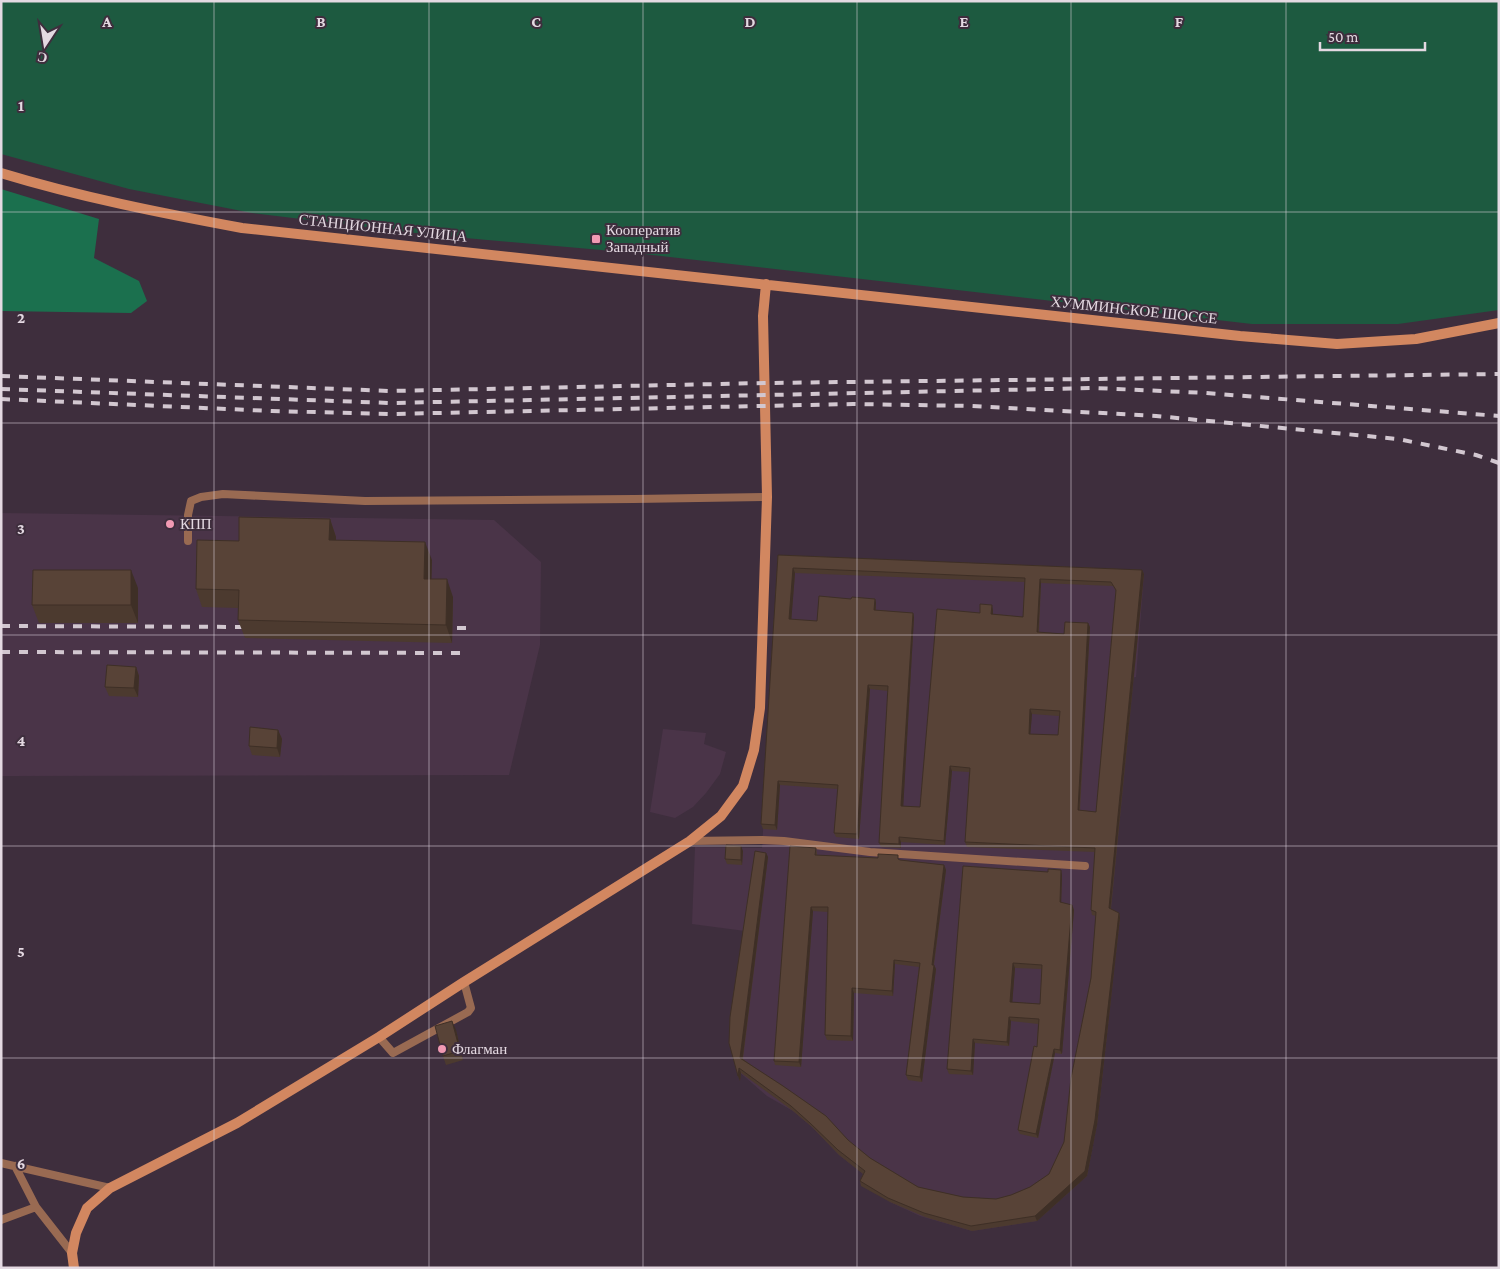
<svg xmlns="http://www.w3.org/2000/svg" width="1500" height="1269" viewBox="0 0 1500 1269" font-family="'Crimson Pro',serif">
<style>
.built{fill:#4a3448}
.green{fill:#1d5a40}
.forest{fill:#1b704e}
.lines{fill:none;stroke-linecap:round;stroke-linejoin:round}
.lane{stroke:#996a52;stroke-width:8}
.secondary{stroke:#d28760;stroke-width:10}
.rail{stroke:#d2c7d0;stroke-width:4;stroke-dasharray:9 9;stroke-linecap:butt}
.wall{fill:#4c3a2f;fill-rule:evenodd}
.shaded-wall{fill:#3e2f26}
.building{fill:#584337;stroke:#3e2f26;fill-rule:evenodd}
.grid{fill:none;stroke:#e4d9e2;stroke-width:1;stroke-opacity:0.55}
.poi-dot{fill:#f19ab3;stroke:#3e2e3d;stroke-width:2}
.labels{text-anchor:middle;dominant-baseline:central;stroke-width:4;stroke-linejoin:round;paint-order:stroke}
.street-label{font-size:15px;fill:#e4d9e2;stroke:#3e2e3d}
.poi-label{font-size:15px;fill:#e4d9e2;stroke:#3e2e3d;text-anchor:start}
.grid-label{font-size:16px;text-anchor:middle;font-weight:bold;fill:#e4d9e2;stroke:#3e2e3d;stroke-width:4;stroke-linejoin:round;paint-order:stroke}
</style>
<rect width="100%" height="100%" fill="#3e2e3d"/>
<path class="built" d="M1 513 494 520 541 562 540 645 509 775 1 776Z
M779 560 1144 574 1136 677 1127 679 1110 912 1120 918 1097 1125 1087 1176 1037 1221 972 1231 920 1216 890 1202 866 1176 839 1155 812 1127 793 1111 767 1096 737 1070 745 931 692 924 695 847 762 848Z
M663 729 706 733 704 744 726 752 720 774 706 793 693 807 675 818 650 812Z"/>
<path class="green" d="M1 1H1499V310L1398 324H1252L635 253 432 235 252 213 129 189 1 154Z"/>
<path class="forest" d="M1 189 99 219 94 258 139 281 147 301 131 313 1 311Z"/>
<g class="lines">
<path class="lane" d="M188 541V515L191 501 201 497 223 494 365 501 634 499 767 497
M690 841 762 840 784 841 870 852 1085 866
M379 1037 393 1053 468 1012 471 1008 464 982
M1 1163 110 1188
M15 1166 36 1207 72 1253
M1 1220 36 1207"/>
<path class="secondary" d="M1 173C80 197 161 213 242 228L1240 336 1337 344 1416 339 1499 323
M74 1268 72 1253 76 1233 87 1208 110 1188 237 1123 379 1037 464 982 690 841 721 816 743 786 754 750 760 708 767 497 763 316 766 284"/>
<path class="rail" d="M1 376 390 391 765 383 1499 374
M1 389 391 403 1095 388 1206 393 1499 416
M1 399 272 411 391 414 853 404 972 406 1156 416 1398 439 1476 455 1499 463
M1 626 254 627
M439 628H466
M1 652 464 653"/>
</g>
<path class="wall" d="M330 519 336 537V540L432 560 431 579 453 597 452 643 245 638 238 620V608L202 607 196 589 239 541Z
M778 555 1142 570 1144 574 1111 909 1119 913 1120 918 1097 1125 1087 1176 1037 1221 972 1231 925 1217 890 1202 861 1186 860 1181 863 1174 839 1155 812 1127 793 1111 741 1073 740 1081 738 1076 766 853 768 857 743 1059 870 1158 918 1187 963 1197 996 1199 1011 1195 1030 1187 1049 1174 1064 1142 1091 978 1096 916 1092 915 1091 910 1095 852 967 847 965 842 969 772 952 771 945 845 901 842V848L881 847 879 843 888 691 870 689 859 839 836 837 834 833 838 789 780 785 777 830 763 829 761 824ZM795 573 1025 582 1023 617 993 614V610L980 613 920 807 903 806 914 617 913 613 876 610V603L875 599H851L817 621 791 620ZM1041 583 1113 586 1116 591 1096 812 1080 810 1090 627 1088 623 1064 634 1039 632ZM1032 714 1059 716 1058 735 1030 734Z
M138 588V623H39L32 605Z
M136 667 139 676 138 697 109 696 105 687Z
M278 730 282 739 280 757 252 755 249 746Z
M816 848 817 853V856L900 860 944 865 946 870 934 965 936 969 922 1082 908 1080 906 1075 919 967 895 964 893 996 854 993 853 1041 827 1040 825 1035 828 912 813 911 801 1067 775 1065 774 1061Z
M743 851 742 865 727 864 725 859Z
M1062 875 1061 903 1072 905 1074 910 1062 1054 1055 1053 1038 1138 1020 1134 1018 1130 1037 1047 1038 1024 1011 1021 1009 1046 975 1043 973 1075 949 1074 947 1069ZM1015 968 1042 969 1040 1004 1012 1002Z
M456 1030 463 1060 446 1065 443 1056Z"/>
<path class="shaded-wall" d="M330 519 336 537V558L329 540Z
M425 542 432 560 431 596 424 579Z
M793 568 795 573 791 624 789 619Z
M131 570 138 588V623L131 605Z
M1142 570 1144 574 1110 913 1109 908Z
M447 579 453 597 452 643 446 625Z
M1040 579 1041 583 1038 637 1037 632Z
M875 599 876 603 875 615 874 610Z
M992 605 993 610V619L991 614Z
M913 613 914 617 903 811 901 806Z
M1088 623 1090 627 1079 815 1078 810Z
M136 667 139 676 138 697 134 688Z
M868 685 870 689 859 839 857 834Z
M1030 709 1032 714 1030 738 1029 734Z
M278 730 282 739 280 757 277 748Z
M950 766 952 771 945 845 944 841Z
M778 781 780 785 777 830 775 825Z
M899 837 901 842V848L899 844Z
M741 846 743 851 742 865 741 860Z
M766 853 768 857 742 1063 740 1058Z
M944 865 946 870 933 969 932 965Z
M1061 870 1062 875 1061 907 1060 902Z
M1072 905 1074 910 1062 1054 1060 1050Z
M811 907 813 911 801 1067 799 1062Z
M1119 913 1120 918 1097 1125 1087 1176 1037 1221 1035 1216 1085 1171Z
M894 960 895 964 893 996 892 991Z
M1013 963 1015 968 1012 1006 1010 1002Z
M934 965 936 969 922 1082 920 1077Z
M852 988 854 993 853 1041 851 1036Z
M1009 1017 1011 1021 1009 1046 1007 1042Z
M452 1021 456 1030 463 1060 460 1051Z
M973 1039 975 1043 973 1075 971 1071Z
M1054 1049 1055 1053 1038 1138 1036 1134Z
M739 1068 741 1073 740 1081 738 1076Z"/>
<path class="building" d="M239 517 330 519 329 540 425 542 424 579H447L446 625 238 620 239 590 196 589 197 540 239 541Z
M778 555 1142 570 1109 908 1119 913 1095 1120 1085 1171 1035 1216 971 1226 924 1213 888 1198 860 1181 865 1171 838 1150 810 1123 791 1106 739 1068 738 1076 729 1043 730 1017 755 851 766 853 740 1058 783 1086 826 1116 848 1140 870 1158 918 1187 963 1197 996 1199 1011 1195 1030 1187 1049 1174 1064 1142 1071 1078 1091 978 1096 912 1091 910 1095 848 965 842 970 768 950 766 944 841 899 837V844L879 843 888 686 868 685 857 834 834 833 838 785 778 781 775 825 761 824ZM793 568 1025 578 1023 617 991 614 992 605 980 604V613L937 609 920 807 901 806 913 613 874 610 875 599 852 597 851 599 819 596 817 621 789 619ZM1040 579 1111 582 1116 590 1096 812 1078 810 1088 623 1065 622 1064 634 1037 632ZM1030 709 1060 711 1058 735 1029 734Z
M33 570H131V605H32Z
M107 665 136 667 134 688 105 687Z
M250 727 278 730 277 748 249 746Z
M726 845 741 846V860L725 859Z
M790 846 816 848 815 855 878 858V854L898 855V859L900 860 944 865 932 965H934L920 1077 906 1075 920 963 894 960 892 991 852 988 851 1036 825 1035 828 907H811L799 1062 774 1061Z
M963 866 1048 872V869L1061 870 1060 902 1072 905 1060 1050 1054 1049 1036 1134 1018 1130 1034 1046 1037 1047 1039 1019 1009 1017 1007 1042 973 1039 971 1071 947 1069ZM1013 963 1042 965 1040 1004 1010 1002Z
M452 1021 460 1051 443 1056 435 1026Z"/>
<path class="grid" d="M214 1V1268M429 1V1268M643 1V1268M857 1V1268M1071 1V1268M1286 1V1268M1 212H1499M1 423H1499M1 635H1499M1 846H1499M1 1058H1499"/>
<g class="poi-dot">
<rect x="591" y="234" width="10" height="10" rx="2.5"/>
<circle cx="170" cy="524" r="5"/>
<circle cx="442" cy="1049" r="5"/>
</g>
<g class="labels">
<g class="street-label">
<text transform="translate(383 228) rotate(6)">СТАНЦИОННАЯ УЛИЦА</text>
<text transform="translate(1134 310) rotate(6)">ХУММИНСКОЕ ШОССЕ</text>
</g>
<g class="poi-label">
<text x="606" y="230">Кооператив<tspan x="606" dy="17">Западный</tspan></text>
<text x="180" y="524">КПП</text>
<text x="452" y="1049">Флагман</text>
</g>
</g>
<g class="grid-label">
<text x="107" y="27">A</text>
<text x="321" y="27">B</text>
<text x="536" y="27">C</text>
<text x="750" y="27">D</text>
<text x="964" y="27">E</text>
<text x="1179" y="27">F</text>
<text x="21" y="111">1</text>
<text x="21" y="323">2</text>
<text x="21" y="534">3</text>
<text x="21" y="746">4</text>
<text x="21" y="957">5</text>
<text x="21" y="1169">6</text>
</g>
<rect width="1500" height="1269" fill="none" stroke="#e4d9e2" stroke-width="5"/>
<g transform="translate(45 45) rotate(192)" stroke="#3e2e3d" stroke-width="4" paint-order="stroke">
<path d="M0-4L9 19L0 12L-9 19Z" fill="#e4d9e2"/>
<text y="-8" font-size="14" font-weight="bold" text-anchor="middle" fill="#e4d9e2">С</text>
</g>
<path d="M1320 42v8h105v-8" fill="none" stroke="#e4d9e2" stroke-width="2.5"/>
<text x="1328" y="42" font-size="15" fill="#e4d9e2" stroke="#3e2e3d" stroke-width="4" paint-order="stroke">50 m</text>
</svg>
